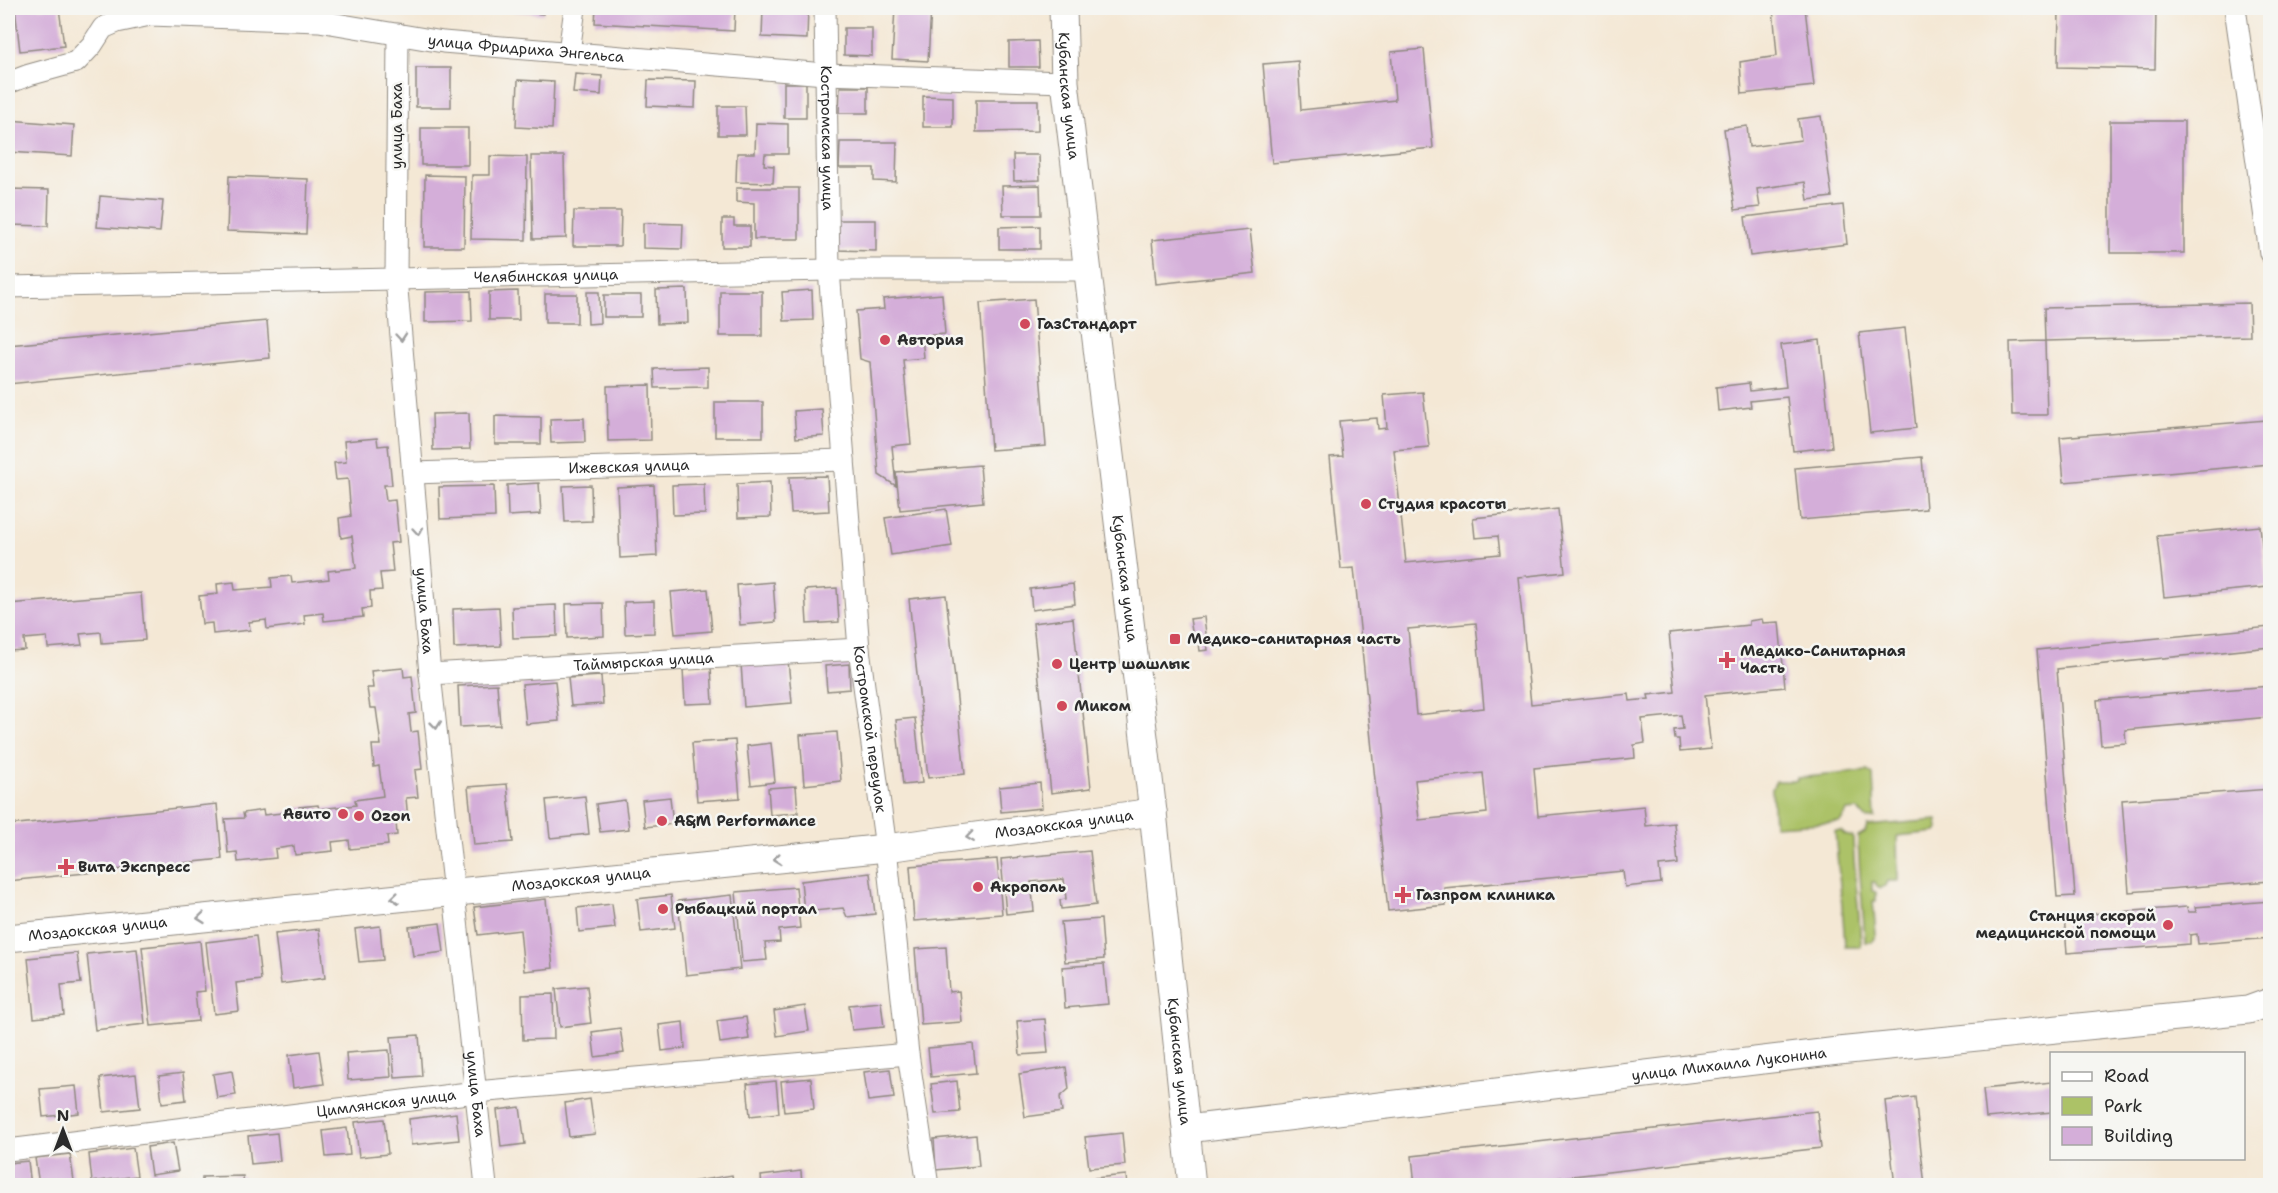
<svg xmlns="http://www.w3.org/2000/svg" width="2278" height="1193" viewBox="0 0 2278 1193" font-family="'Shantell Sans',sans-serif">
<rect width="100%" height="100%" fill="#f6f6f2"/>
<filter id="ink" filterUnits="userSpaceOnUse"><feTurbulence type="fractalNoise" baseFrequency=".0167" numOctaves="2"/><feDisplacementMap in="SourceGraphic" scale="12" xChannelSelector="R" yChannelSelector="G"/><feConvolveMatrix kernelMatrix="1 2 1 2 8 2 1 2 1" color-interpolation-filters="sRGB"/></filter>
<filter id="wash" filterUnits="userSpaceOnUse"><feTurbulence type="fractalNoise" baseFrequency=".008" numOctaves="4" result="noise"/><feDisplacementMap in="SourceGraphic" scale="24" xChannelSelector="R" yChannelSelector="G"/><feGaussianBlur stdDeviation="1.35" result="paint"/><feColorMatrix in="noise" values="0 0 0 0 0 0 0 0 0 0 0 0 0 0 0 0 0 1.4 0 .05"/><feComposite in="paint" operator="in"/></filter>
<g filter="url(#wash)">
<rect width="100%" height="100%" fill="#f4e8d5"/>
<path fill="#acc267" stroke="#6c7649" stroke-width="1.5" d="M 1868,771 L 1873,775 L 1875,818 L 1867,819 L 1858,810 L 1847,811 L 1840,822 L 1774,826 L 1772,789 L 1776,781 L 1797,781 L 1797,778 Z
M 1937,820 L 1938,829 L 1936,832 L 1897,836 L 1898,881 L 1887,881 L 1885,886 L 1881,888 L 1877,886 L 1875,882 L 1872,882 L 1872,891 L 1876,892 L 1876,901 L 1873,901 L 1876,934 L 1872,942 L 1865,942 C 1863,907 1859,873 1858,837 L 1865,833 L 1867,826 Z
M 1835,831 L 1841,831 L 1845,835 L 1853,837 C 1854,873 1859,908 1861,944 L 1859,947 L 1845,947 C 1843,908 1838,870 1835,831 Z"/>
<g id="blocks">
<path fill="#d4aed9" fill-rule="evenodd" d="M 15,8 L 59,8 L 64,46 L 20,51 Z
M 488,8 L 544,8 L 543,14 L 488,9 Z
M 596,8 L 735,8 L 734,31 L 595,23 Z
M 763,8 L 808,8 L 807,39 L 762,37 Z
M 895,8 L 931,8 L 928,61 L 892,59 Z
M 1773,8 L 1805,8 L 1814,86 L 1742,94 L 1740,62 L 1777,56 Z
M 2059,8 L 2156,8 L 2155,69 L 2058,67 Z
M 844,28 L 872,28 L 872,56 L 844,55 Z
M 1038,41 L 1039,67 L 1009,67 L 1009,42 Z
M 1424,49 L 1433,148 L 1272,163 L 1263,64 L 1298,61 L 1301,110 L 1395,100 L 1391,52 Z
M 416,68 L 451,68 L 451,107 L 416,107 Z
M 575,74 L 602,76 L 601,95 L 573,93 Z
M 518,80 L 554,82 L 552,129 L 516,127 Z
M 648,80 L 696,81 L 695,108 L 647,106 Z
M 784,83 L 806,83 L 806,118 L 784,118 Z
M 840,87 L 868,87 L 868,113 L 839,113 Z
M 923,96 L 953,97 L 953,127 L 923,127 Z
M 976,100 L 1038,100 L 1038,131 L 976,132 Z
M 718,106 L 745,106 L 746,135 L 718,135 Z
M 1821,116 L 1832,197 L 1808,200 L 1805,182 L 1757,189 L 1760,207 L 1735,210 L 1724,129 L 1747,126 L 1749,147 L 1801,140 L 1798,119 Z
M 8,120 L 74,125 L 72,156 L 8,152 Z
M 2110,121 L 2184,121 L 2184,253 L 2110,253 Z
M 756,123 L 788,124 L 788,154 L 765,154 L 764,165 L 774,166 L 773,183 L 736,182 L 737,153 L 755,153 Z
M 421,128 L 468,128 L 468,165 L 421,165 Z
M 840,142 L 897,142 L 896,182 L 874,181 L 874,168 L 839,168 Z
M 1013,155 L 1039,155 L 1040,180 L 1014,181 Z
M 490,156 L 527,157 L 526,240 L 471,239 L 472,175 L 490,175 Z
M 531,156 L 564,156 L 566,238 L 533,239 Z
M 425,175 L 465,176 L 464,247 L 424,247 Z
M 229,176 L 308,179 L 306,234 L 227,231 Z
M 1040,185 L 1041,215 L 1003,215 L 1002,186 Z
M 736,188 L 799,188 L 799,239 L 754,239 L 754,203 L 736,202 Z
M 8,189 L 49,190 L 48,226 L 8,225 Z
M 100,196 L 163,201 L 160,232 L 97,227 Z
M 1843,205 L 1847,244 L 1750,256 L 1745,217 Z
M 574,211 L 621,211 L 620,246 L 573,246 Z
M 722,219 L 734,219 L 734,226 L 750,226 L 750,247 L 722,247 Z
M 836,220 L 876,220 L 876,251 L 835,250 Z
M 643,223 L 683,224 L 682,249 L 643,248 Z
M 1040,226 L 1040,249 L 999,249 L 999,227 Z
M 1250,230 L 1255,273 L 1156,284 L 1152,240 Z
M 687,289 L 688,323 L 657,324 L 656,290 Z
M 812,290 L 813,320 L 784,321 L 782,292 Z
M 471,291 L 472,321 L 425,322 L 425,292 Z
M 518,291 L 519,320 L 489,320 L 489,292 Z
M 720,291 L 762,291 L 762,336 L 720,336 Z
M 587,292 L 599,292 L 600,323 L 588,324 Z
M 545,294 L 577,294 L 577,323 L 545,323 Z
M 942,294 L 945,334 L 922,336 L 924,358 L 903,360 L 911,444 L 892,446 L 896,486 L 879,475 L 870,362 L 860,359 L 856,311 L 884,309 L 883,299 Z
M 604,295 L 641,295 L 641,317 L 604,317 Z
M 1034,299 L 1046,446 L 991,450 L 980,303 Z
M 2249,303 L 2250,336 L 2045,341 L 2044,308 Z
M 267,321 L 270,358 L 8,384 L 8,345 Z
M 1905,328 L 1916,428 L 1870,433 L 1859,333 Z
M 1820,340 L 1832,447 L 1793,451 L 1787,397 L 1750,401 L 1751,407 L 1718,411 L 1716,387 L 1749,383 L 1750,391 L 1786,387 L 1781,345 Z
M 2045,341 L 2047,415 L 2012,415 L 2010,342 Z
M 708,367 L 708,387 L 655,388 L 654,369 Z
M 650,385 L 651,440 L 608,441 L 607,386 Z
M 1423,392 L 1429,447 L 1394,450 L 1406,563 L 1500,554 L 1498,536 L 1475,538 L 1473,518 L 1558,509 L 1565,572 L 1518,577 L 1531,704 L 1629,694 L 1630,701 L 1649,699 L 1648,695 L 1675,692 L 1669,633 L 1749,625 L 1749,621 L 1762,619 L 1763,623 L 1779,622 L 1785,687 L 1705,695 L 1711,749 L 1680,752 L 1679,739 L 1675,739 L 1674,730 L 1683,729 L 1681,715 L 1642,719 L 1645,743 L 1634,745 L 1635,758 L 1534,768 L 1538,816 L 1644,806 L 1646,826 L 1674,823 L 1678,864 L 1659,866 L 1661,883 L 1625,887 L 1623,871 L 1444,888 L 1446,905 L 1388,911 L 1354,568 L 1341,569 L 1330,457 L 1343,456 L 1339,421 L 1377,418 L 1378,429 L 1387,428 L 1384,395 ZM 1476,623 L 1484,708 L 1416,715 L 1408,629 ZM 1483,773 L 1487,813 L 1419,820 L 1415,780 Z
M 715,402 L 763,402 L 763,437 L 715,437 Z
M 822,409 L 824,436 L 796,438 L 794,411 Z
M 469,413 L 470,449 L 433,450 L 432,414 Z
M 495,416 L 541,417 L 541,444 L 495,444 Z
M 584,418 L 585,442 L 551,443 L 550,419 Z
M 2266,420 L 2270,464 L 2064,482 L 2060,437 Z
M 377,438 L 378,446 L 388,445 L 392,485 L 384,485 L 386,501 L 395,500 L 399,542 L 390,543 L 393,572 L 380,573 L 382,590 L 370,591 L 371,608 L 362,609 L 363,617 L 324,621 L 323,613 L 304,615 L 305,624 L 267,629 L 266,620 L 249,622 L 250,630 L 213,634 L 212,623 L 202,624 L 199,596 L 218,594 L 217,584 L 234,582 L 235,590 L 272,587 L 271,578 L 291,576 L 292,583 L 329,579 L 328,571 L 356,568 L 352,536 L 341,538 L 339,518 L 351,516 L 348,479 L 336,480 L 334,463 L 346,462 L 344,441 Z
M 1922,457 L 1926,509 L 1800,520 L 1795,468 Z
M 980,465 L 983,502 L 900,510 L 896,472 Z
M 827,476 L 829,511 L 791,513 L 789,477 Z
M 770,482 L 771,517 L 738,518 L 737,484 Z
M 539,483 L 541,514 L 508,516 L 507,485 Z
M 704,484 L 705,514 L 673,515 L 672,485 Z
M 591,485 L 592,521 L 565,522 L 563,486 Z
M 654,485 L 657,556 L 620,558 L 617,487 Z
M 494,486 L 495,517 L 440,519 L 439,487 Z
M 946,509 L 952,546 L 891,555 L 885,518 Z
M 2260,526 L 2267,587 L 2164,597 L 2157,536 Z
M 773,582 L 776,622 L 740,625 L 737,585 Z
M 1073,584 L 1075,604 L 1032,610 L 1030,589 Z
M 837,588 L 839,622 L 807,624 L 805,590 Z
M 708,589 L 712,631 L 675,634 L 671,592 Z
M 141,593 L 145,640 L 102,643 L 101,632 L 80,634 L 82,645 L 48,648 L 47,637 L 24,639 L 25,650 L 8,651 L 8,604 Z
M 946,595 L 965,774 L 928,778 L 909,599 Z
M 654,601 L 654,633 L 625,634 L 624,602 Z
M 603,603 L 604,636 L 567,638 L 566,604 Z
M 556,605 L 557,636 L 513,638 L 512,607 Z
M 499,607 L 501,646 L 454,648 L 453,609 Z
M 1204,617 L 1208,650 L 1200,651 L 1198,636 L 1193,637 L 1190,619 Z
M 1073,618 L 1091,788 L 1051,793 L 1033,623 Z
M 2270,627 L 2270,647 L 2057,669 L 2075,896 L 2057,897 L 2037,650 Z
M 788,660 L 792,703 L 744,707 L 741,664 Z
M 849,664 L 850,689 L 827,691 L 825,666 Z
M 711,667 L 713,703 L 685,704 L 683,669 Z
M 403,668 L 404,677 L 412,676 L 416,713 L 409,714 L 411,732 L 418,731 L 422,769 L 415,770 L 418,797 L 406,798 L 408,820 L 396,821 L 397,835 L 387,836 L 388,845 L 350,849 L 349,840 L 332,842 L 333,851 L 295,855 L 294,846 L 275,849 L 276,858 L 238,862 L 237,852 L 228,853 L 225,819 L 244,818 L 243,813 L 263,810 L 264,815 L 299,811 L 299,807 L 318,805 L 319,809 L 356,805 L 355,800 L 383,796 L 379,766 L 374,767 L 372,745 L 381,745 L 376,708 L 370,708 L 367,688 L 373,688 L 371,671 Z
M 601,676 L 603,704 L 571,706 L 568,678 Z
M 555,681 L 559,721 L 526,724 L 522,684 Z
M 497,684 L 500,725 L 460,727 L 458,686 Z
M 2270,686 L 2270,717 L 2125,730 L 2126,743 L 2101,745 L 2097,700 Z
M 915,718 L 922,783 L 903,785 L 896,720 Z
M 837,732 L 841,781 L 804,785 L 800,735 Z
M 735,740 L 740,798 L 697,801 L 692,743 Z
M 771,743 L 775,782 L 751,785 L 747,746 Z
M 1040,783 L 1042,808 L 1001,812 L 999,787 Z
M 507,784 L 513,842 L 474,845 L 468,787 Z
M 796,786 L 798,813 L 770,815 L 768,788 Z
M 2270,789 L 2270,881 L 2129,892 L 2122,800 Z
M 585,796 L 589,834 L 550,838 L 546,800 Z
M 670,797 L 673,824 L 645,827 L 642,800 Z
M 625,800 L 629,829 L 600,832 L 596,804 Z
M 217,804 L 222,859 L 8,881 L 8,825 Z
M 1090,851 L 1096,905 L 1061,909 L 1060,900 L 1066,899 L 1064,879 L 1031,882 L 1034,911 L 1006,914 L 1001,859 Z
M 997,859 L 1002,914 L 914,921 L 910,866 Z
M 870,873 L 875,914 L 847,917 L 843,908 L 804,912 L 801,881 Z
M 796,887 L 800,928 L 779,930 L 780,942 L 765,943 L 767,960 L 742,962 L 736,892 Z
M 671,895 L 675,928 L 641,932 L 637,899 Z
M 732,895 L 740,969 L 686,975 L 678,901 Z
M 546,899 L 553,968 L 524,971 L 520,930 L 478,935 L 474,907 Z
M 2270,901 L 2270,938 L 2198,944 L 2197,934 L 2190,935 L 2190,944 L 2067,953 L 2064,916 L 2187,907 L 2188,912 L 2196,912 L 2195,907 Z
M 612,904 L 615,928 L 579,932 L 577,908 Z
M 1101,919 L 1104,959 L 1065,962 L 1061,922 Z
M 440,923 L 444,952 L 413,956 L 409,927 Z
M 380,926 L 383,960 L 359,962 L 355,929 Z
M 319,929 L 325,978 L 281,984 L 275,934 Z
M 256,936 L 261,980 L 236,983 L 239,1011 L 214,1014 L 206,942 Z
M 200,941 L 205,991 L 195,992 L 198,1021 L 151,1026 L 142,947 Z
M 946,947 L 949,992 L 959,991 L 962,1022 L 921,1025 L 915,949 Z
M 137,949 L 145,1024 L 95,1030 L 87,954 Z
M 77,953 L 81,983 L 61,985 L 64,1015 L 34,1018 L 28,958 Z
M 8,962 L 13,1000 L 8,1001 Z
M 1104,964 L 1108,1004 L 1065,1008 L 1062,967 Z
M 587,986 L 591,1023 L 560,1027 L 556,989 Z
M 553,994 L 554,1039 L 523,1040 L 522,995 Z
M 881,1002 L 884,1027 L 852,1030 L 849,1005 Z
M 805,1006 L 809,1031 L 777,1036 L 774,1011 Z
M 746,1017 L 749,1039 L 720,1043 L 717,1021 Z
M 1045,1019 L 1048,1053 L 1020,1055 L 1017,1021 Z
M 683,1022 L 685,1048 L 662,1051 L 659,1025 Z
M 620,1028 L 624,1053 L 595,1057 L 592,1032 Z
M 419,1035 L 422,1076 L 395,1078 L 391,1037 Z
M 973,1044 L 976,1073 L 931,1077 L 928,1048 Z
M 389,1050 L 391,1077 L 348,1080 L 346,1053 Z
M 319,1051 L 324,1084 L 293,1088 L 289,1055 Z
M 1066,1067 L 1069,1089 L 1060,1097 L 1062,1112 L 1025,1117 L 1019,1074 Z
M 890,1069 L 894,1098 L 868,1101 L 864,1072 Z
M 232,1071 L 236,1095 L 217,1098 L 213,1074 Z
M 183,1073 L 186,1100 L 162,1103 L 159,1076 Z
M 136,1074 L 140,1108 L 104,1112 L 100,1078 Z
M 811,1078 L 814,1109 L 784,1112 L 781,1081 Z
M 776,1081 L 779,1113 L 750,1116 L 747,1084 Z
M 957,1081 L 960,1112 L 935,1114 L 931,1084 Z
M 2052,1082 L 2052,1112 L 1986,1118 L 1983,1089 Z
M 76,1086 L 79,1113 L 43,1117 L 40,1089 Z
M 1915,1097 L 1925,1186 L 1895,1186 L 1885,1101 Z
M 590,1099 L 595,1134 L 569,1137 L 565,1103 Z
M 520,1107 L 525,1144 L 501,1147 L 497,1110 Z
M 1817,1111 L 1821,1148 L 1484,1186 L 1415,1186 L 1412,1156 Z
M 456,1113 L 459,1140 L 411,1145 L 409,1119 Z
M 384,1119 L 388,1154 L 359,1157 L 355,1122 Z
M 347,1128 L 350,1155 L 326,1157 L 323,1131 Z
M 277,1133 L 280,1161 L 251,1164 L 248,1136 Z
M 1122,1133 L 1125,1165 L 1089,1168 L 1085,1137 Z
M 976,1135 L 979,1166 L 936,1170 L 934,1139 Z
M 173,1143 L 178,1171 L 151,1175 L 147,1147 Z
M 133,1148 L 137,1176 L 92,1182 L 89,1154 Z
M 70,1154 L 74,1181 L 39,1185 L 35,1158 Z
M 28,1161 L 31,1186 L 8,1186 L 8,1163 Z
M 801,1171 L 802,1186 L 762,1186 L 761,1176 Z
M 732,1175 L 734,1186 L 691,1186 L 690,1182 Z
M 1126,1175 L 1127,1186 L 1096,1186 L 1095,1178 Z
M 243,1176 L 244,1186 L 202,1186 L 202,1177 Z"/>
</g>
</g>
<g filter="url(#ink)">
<use href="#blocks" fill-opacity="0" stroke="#908a80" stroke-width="1.5"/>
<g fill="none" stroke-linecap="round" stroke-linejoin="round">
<defs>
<g id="minor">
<path id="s1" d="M 825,8 L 829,270 L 859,649 L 886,848 L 908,1054 L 928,1186"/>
<path d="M 2235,8 L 2270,253"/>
<path id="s2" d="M 398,34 L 396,278 L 430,674 L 486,1186"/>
<path d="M 569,52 L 575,8"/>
<path id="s3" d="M 8,83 L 29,75 L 76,62 L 92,45 L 103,28 L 117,22 L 150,15 L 319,21 L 443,42 L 825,74 L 1065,82"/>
<path id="s4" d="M 8,287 L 829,270 L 1086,270"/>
<path id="s5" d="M 413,473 L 844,460"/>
<path id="s6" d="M 430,674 L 859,649"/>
<path id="s7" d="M 8,1150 L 476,1092 L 908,1054"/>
</g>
<g id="major">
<path id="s8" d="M 1063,8 L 1065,82 L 1153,812 L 1192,1186"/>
<path id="s9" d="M 8,938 L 886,848 L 1153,812"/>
<path id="s10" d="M 1187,1129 L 1838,1051 L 2248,1010 L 2270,1002"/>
</g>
</defs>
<use href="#minor" stroke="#908a80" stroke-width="23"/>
<use href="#major" stroke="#908a80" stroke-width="29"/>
<use href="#minor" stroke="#fff" stroke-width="21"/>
<use href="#major" stroke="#fff" stroke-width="27"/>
</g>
<defs><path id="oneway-chevron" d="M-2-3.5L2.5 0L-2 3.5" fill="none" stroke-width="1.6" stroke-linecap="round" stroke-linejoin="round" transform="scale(1.5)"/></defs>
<g stroke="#a0a0a0">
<use href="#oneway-chevron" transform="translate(401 337) rotate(85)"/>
<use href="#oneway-chevron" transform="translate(418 531) rotate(85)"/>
<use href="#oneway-chevron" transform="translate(436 725) rotate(84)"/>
<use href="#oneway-chevron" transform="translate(970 837) rotate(172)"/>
<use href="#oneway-chevron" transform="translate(777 859) rotate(174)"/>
<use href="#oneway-chevron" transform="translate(395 898) rotate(174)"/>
<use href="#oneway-chevron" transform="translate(201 918) rotate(174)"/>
</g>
</g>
<g fill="#d1495b" stroke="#f6f6f2" stroke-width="2">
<circle cx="1025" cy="324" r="6"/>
<circle cx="885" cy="340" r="6"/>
<circle cx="1366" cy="504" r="6"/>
<rect x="1169" y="633" width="12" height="12" rx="3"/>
<path d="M1724 651h6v6h6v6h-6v6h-6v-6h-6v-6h6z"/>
<circle cx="1057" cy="664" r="6"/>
<circle cx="1062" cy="706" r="6"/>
<circle cx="343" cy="814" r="6"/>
<circle cx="359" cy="816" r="6"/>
<circle cx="662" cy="821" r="6"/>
<path d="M63 858h6v6h6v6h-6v6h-6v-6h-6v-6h6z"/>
<circle cx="978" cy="887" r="6"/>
<path d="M1400 886h6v6h6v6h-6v6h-6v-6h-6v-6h6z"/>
<circle cx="663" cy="909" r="6"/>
<circle cx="2168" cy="925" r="6"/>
</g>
<g text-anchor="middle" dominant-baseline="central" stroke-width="5" stroke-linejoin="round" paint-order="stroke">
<g font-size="15" fill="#2b2b2b" stroke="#f6f6f2">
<text stroke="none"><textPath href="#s3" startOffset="542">улица Фридриха Энгельса</textPath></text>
<text stroke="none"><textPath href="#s8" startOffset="88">Кубанская улица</textPath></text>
<text transform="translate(397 126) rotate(-90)">улица Баха</text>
<text stroke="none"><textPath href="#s1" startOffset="130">Костромская улица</textPath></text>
<text stroke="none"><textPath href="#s4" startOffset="538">Челябинская улица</textPath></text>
<text stroke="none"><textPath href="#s5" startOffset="216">Ижевская улица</textPath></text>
<text stroke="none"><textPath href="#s8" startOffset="574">Кубанская улица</textPath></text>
<text stroke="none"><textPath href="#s2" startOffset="578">улица Баха</textPath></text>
<text stroke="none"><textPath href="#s6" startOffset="214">Таймырская улица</textPath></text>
<text stroke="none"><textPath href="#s1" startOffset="723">Костромской переулок</textPath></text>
<text stroke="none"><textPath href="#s9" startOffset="1062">Моздокская улица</textPath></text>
<text stroke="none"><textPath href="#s9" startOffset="576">Моздокская улица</textPath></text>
<text stroke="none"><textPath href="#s9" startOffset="90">Моздокская улица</textPath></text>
<text stroke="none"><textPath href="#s8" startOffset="1060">Кубанская улица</textPath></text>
<text stroke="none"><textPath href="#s10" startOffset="546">улица Михаила Луконина</textPath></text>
<text stroke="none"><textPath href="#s2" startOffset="1064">улица Баха</textPath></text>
<text stroke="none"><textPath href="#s7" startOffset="381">Цимлянская улица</textPath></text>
</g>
<g font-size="15" font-weight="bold" fill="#2b2b2b" stroke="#f6f6f2" text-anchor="start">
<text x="1037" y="324">ГазСтандарт</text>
<text x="897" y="340">Автория</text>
<text x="1378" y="504">Студия красоты</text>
<text x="1187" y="639">Медико-санитарная часть</text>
<text x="1740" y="651">Медико-Санитарная<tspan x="1740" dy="17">Часть</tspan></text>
<text x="1069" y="664">Центр шашлык</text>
<text x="1074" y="706">Миком</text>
<text x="331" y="814" text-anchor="end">Авито</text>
<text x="371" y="816">Ozon</text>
<text x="674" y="821">A&amp;M Performance</text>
<text x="78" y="867">Вита Экспресс</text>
<text x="990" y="887">Акрополь</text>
<text x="1416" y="895">Газпром клиника</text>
<text x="675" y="909">Рыбацкий портал</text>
<text x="2156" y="916" text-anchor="end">Станция скорой<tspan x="2156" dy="17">медицинской помощи</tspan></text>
</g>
</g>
<rect width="2278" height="1193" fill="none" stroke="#f6f6f2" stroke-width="30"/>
<rect x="2050" y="1052" width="195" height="108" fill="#f6f6f2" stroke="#a5a5a2" stroke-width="1.5"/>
<rect x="2062" y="1072" width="30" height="9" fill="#ffffff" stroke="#a5a5a2" stroke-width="1.5"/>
<text x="2104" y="1082" font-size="18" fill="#2b2b2b">Road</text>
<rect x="2062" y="1097" width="30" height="18" fill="#acc267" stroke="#a5a5a2" stroke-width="1.5"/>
<text x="2104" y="1112" font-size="18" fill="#2b2b2b">Park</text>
<rect x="2062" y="1127" width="30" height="18" fill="#d4aed9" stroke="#a5a5a2" stroke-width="1.5"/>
<text x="2104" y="1142" font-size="18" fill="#2b2b2b">Building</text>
<g transform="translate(63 1130)" stroke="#f6f6f2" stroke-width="4.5" paint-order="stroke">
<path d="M0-4.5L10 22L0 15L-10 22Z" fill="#2b2b2b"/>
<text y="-9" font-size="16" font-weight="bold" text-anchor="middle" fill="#2b2b2b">N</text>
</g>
</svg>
